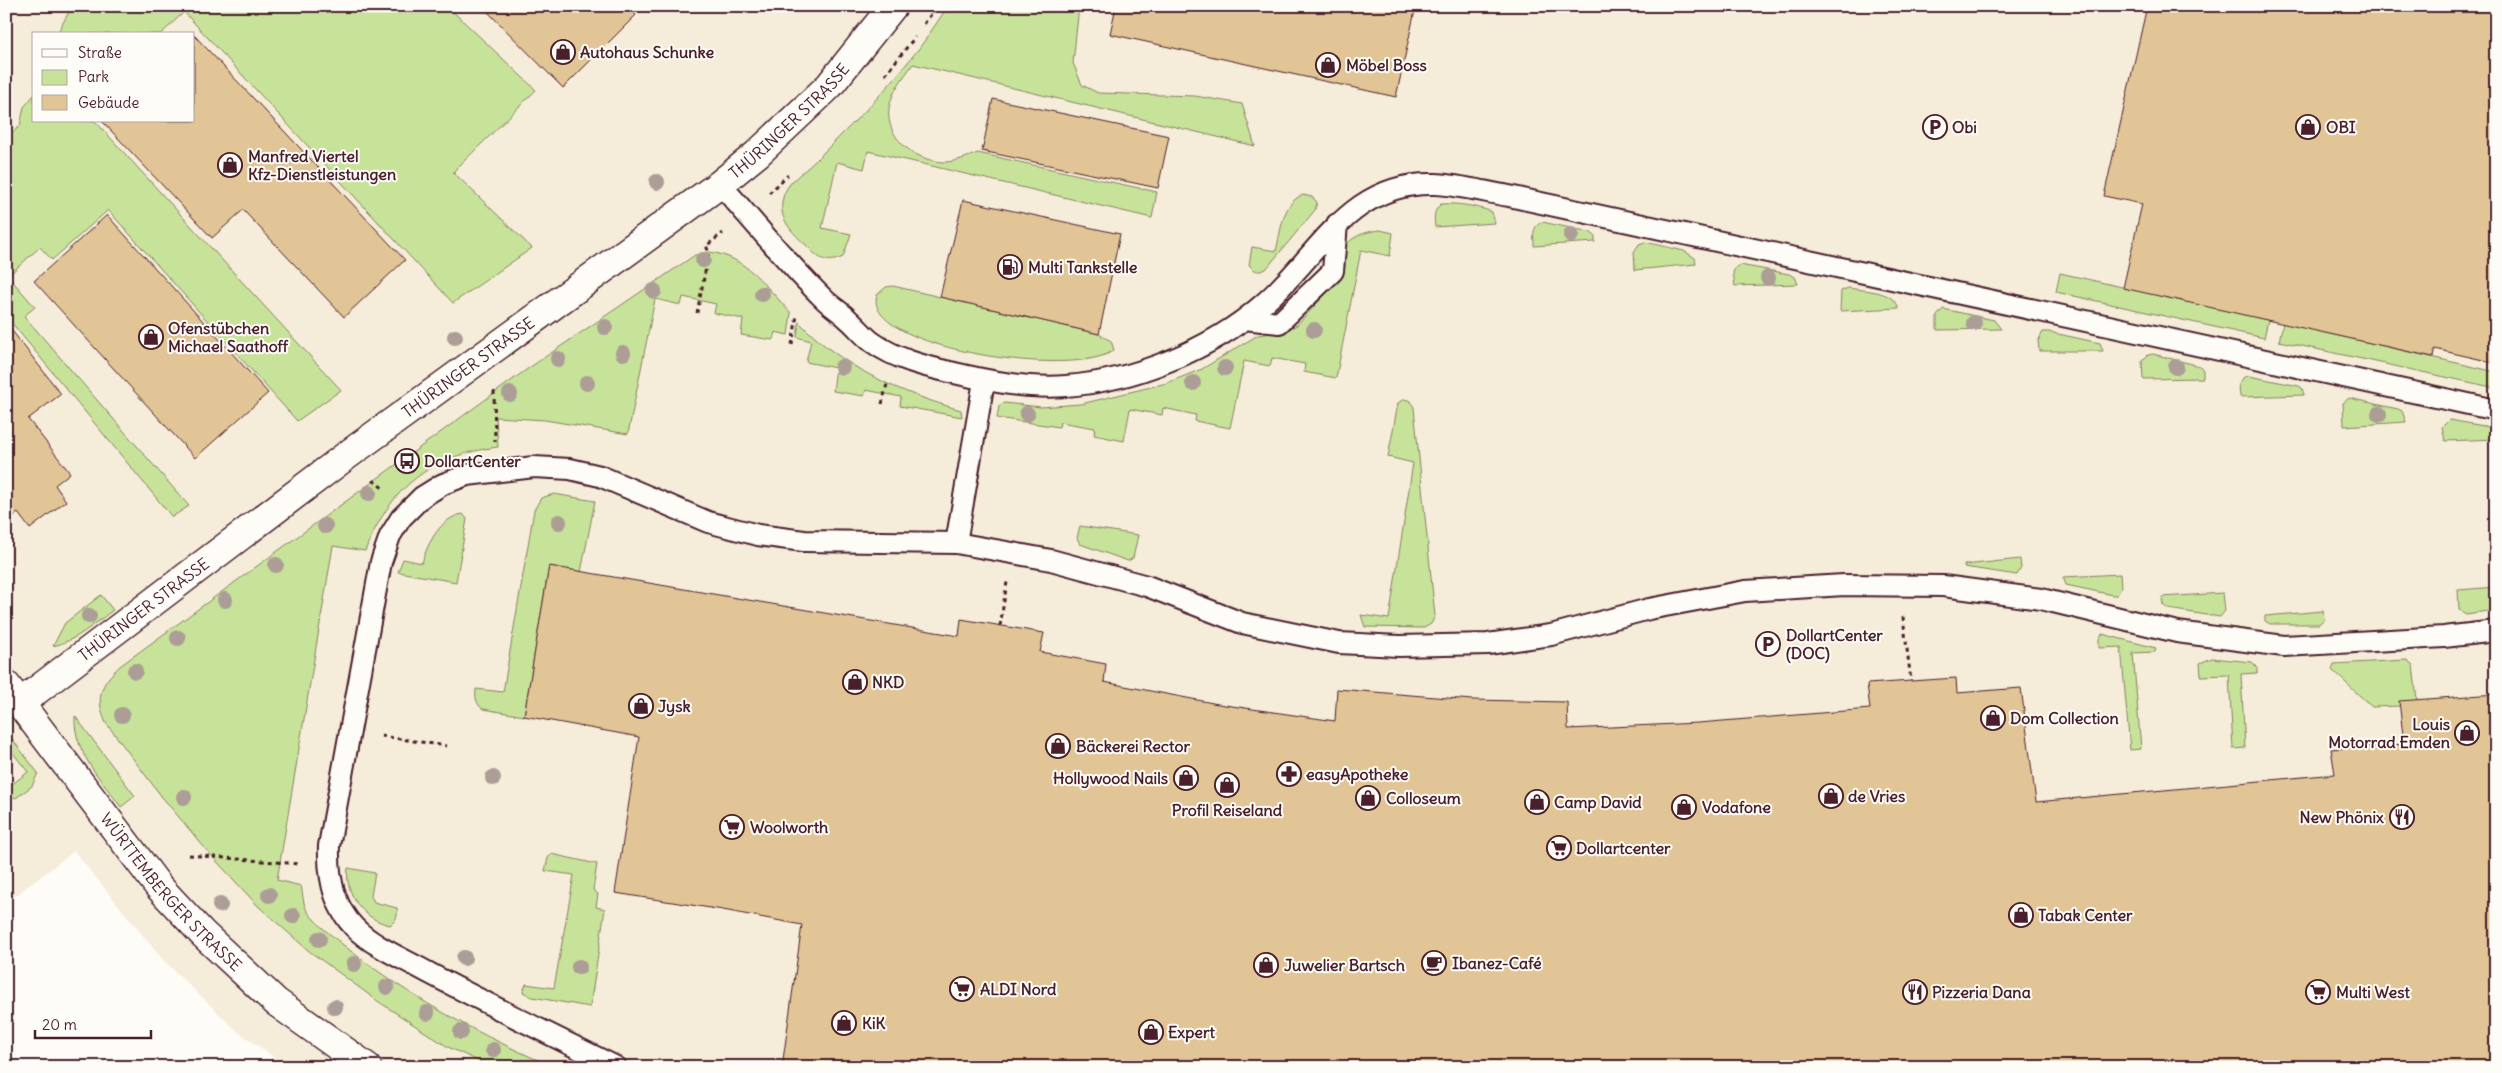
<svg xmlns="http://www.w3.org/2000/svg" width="2502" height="1073" viewBox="0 0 2502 1073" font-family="Delius,sans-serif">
<rect width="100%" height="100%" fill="#fdfcf7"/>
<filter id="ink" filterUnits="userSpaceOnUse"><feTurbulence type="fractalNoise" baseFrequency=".02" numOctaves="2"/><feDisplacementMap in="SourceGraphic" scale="10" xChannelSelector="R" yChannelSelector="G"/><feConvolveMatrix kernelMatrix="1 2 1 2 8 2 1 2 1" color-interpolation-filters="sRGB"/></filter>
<g filter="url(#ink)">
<path fill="#f5ecda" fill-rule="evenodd" d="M 6,6 L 2496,6 L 2496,1067 L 288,1067 L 236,1030 L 163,960 L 74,851 L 6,903 ZM 34,34 L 194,34 L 194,121 L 34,121 Z"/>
<path fill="#c7e39a" stroke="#888162" d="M 69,6 L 447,6 L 536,90 L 453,172 L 532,248 L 453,303 L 184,12 L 161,34 L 57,34 L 71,8 Z
M 948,6 L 1079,6 L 1073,63 L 1082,85 L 1098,93 L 1195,96 L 1242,104 L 1255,146 L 913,64 C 903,78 892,91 889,108 C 885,139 916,161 944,162 C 956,162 967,157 978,153 L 1157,192 L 1152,218 L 868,151 L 864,169 L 837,162 L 822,228 L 851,234 L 843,257 C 828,264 820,260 810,249 C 797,236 779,223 782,202 C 785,182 801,175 814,162 C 846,130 880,98 908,62 C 923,45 935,25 948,6 Z
M 34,95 L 34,121 L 95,121 L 341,390 L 297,421 L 108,210 L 52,260 L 40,247 L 8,276 L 35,307 L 24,316 L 189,506 L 172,517 L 6,316 L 6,138 L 20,126 L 24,107 Z
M 1303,195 L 1312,197 L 1317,202 L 1315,210 L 1266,269 C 1258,273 1255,271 1249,265 L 1252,247 L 1276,251 C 1281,232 1282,202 1303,195 Z
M 1441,204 C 1458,203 1477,206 1492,212 L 1495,223 L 1435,227 C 1434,217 1433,211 1441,204 Z
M 1542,222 L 1590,232 L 1595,236 L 1595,242 L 1534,246 C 1534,235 1531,228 1542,222 Z
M 1380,230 L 1393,233 L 1390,256 L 1361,250 L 1336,378 L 1304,372 L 1305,364 L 1272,358 L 1270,366 L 1244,361 L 1230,428 L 1195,421 L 1196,415 L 1163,408 L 1162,415 L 1130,409 L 1124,441 L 1094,435 L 1095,428 L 1060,422 L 1059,427 L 997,418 L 999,406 L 1004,403 L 1041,407 L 1081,404 L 1167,383 L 1202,369 L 1258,335 L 1285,331 L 1297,325 L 1342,276 L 1345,266 L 1342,248 C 1354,236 1363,232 1380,230 Z
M 1645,242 L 1684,251 L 1695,258 L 1696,264 L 1635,270 L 1634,252 L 1639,244 Z
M 709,252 C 746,256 766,287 791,313 L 788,335 L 775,332 L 773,340 L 741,335 L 743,319 L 714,313 L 716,304 L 683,297 L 681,305 L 655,299 L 628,434 L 545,420 L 496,417 L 498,447 C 430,455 390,488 365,551 L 333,546 L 277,880 L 301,886 C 303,894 303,906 308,912 C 318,926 334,937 347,948 C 410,998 481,1036 554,1067 L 491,1067 L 448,1047 L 379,1002 L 309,951 L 258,906 L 209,853 L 162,797 L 106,723 C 95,698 100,684 120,666 L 526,370 L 695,255 Z
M 1740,265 L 1789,274 L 1795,277 L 1798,284 L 1735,286 L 1733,272 L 1736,267 Z
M 2060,273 L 2268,320 L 2264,338 L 2056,292 Z
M 893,286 L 1099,334 L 1111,341 L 1114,350 C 1077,380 861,348 877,295 L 886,287 Z
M 1848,288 C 1866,291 1892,290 1899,308 L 1840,311 L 1841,291 Z
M 1943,309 L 1994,320 L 2001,329 L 1937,330 L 1937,316 Z
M 799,322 C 843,368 900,393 961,410 L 962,417 L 900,406 L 901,397 L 866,390 L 864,396 L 833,391 L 836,368 L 806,362 L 811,341 L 797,337 Z
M 2283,323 L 2496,372 L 2496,388 L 2279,341 Z
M 2043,332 L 2049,332 L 2095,342 L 2100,343 L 2103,351 L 2039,351 L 2038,341 Z
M 2153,354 L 2200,366 L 2203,370 L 2203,378 L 2143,379 L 2142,361 L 2148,355 Z
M 2249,376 L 2299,386 L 2302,388 L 2304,395 L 2240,397 L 2239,384 L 2244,377 Z
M 2349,398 L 2398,409 L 2402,411 L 2406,422 L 2344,426 L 2343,403 Z
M 1404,399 L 1411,401 L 1414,408 L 1435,616 L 1431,624 L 1424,628 L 1365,627 L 1361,615 L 1389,619 L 1413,463 L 1388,457 L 1398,403 Z
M 2449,420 L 2496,428 L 2496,439 L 2445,441 L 2442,427 Z
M 554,494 L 595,501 L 581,572 L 549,566 L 524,716 L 483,709 C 476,704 475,697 476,689 L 503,692 L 534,510 L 541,498 Z
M 463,514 L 467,519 L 456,582 L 398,572 L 403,559 L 422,563 C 427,544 441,517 463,514 Z
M 1080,526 L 1138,535 L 1133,558 L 1128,561 L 1080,544 L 1077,538 Z
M 2020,559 L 2021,568 L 2017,575 L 1964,567 L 1964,565 Z
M 2120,574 L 2121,588 L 2117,595 L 2113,595 L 2066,585 L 2063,577 Z
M 2496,587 L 2496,610 L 2466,614 L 2459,610 L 2458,590 Z
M 2223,593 L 2225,611 L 2220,617 L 2168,609 L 2163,605 L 2162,597 Z
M 101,595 L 113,610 C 94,624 76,641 53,646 L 65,623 Z
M 2323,611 L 2324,619 L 2319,624 L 2270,624 L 2265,621 L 2265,616 Z
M 2102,634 L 2156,648 L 2155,652 L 2133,653 L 2141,749 L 2130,750 L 2121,647 L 2099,648 L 2099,639 Z
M 2212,658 L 2252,662 L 2257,667 L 2257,673 L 2241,674 L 2245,748 L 2233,749 L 2229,675 L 2201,676 L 2200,663 Z
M 2407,660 L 2413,665 L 2417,700 L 2400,706 L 2372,707 L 2332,670 L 2334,664 Z
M 75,716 L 135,796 L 121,807 C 101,779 73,752 75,716 Z
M 6,731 L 38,773 L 32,786 L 16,798 L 9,796 L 6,789 L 28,772 L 6,744 Z
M 551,854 L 597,864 L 593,890 L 598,894 L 596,907 L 605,909 L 590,1007 L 532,997 L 523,992 L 526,984 L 554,988 L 574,875 L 545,871 L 548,858 Z
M 348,868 L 375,873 L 371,896 L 374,902 L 397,908 C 398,915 397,920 390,925 C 364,920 344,894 348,868 Z"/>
<path fill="#e2c596" stroke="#4a1f2b" d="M 482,6 L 627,6 L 636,15 L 563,88 Z
M 1116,6 L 1416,6 L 1396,97 L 1110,34 Z
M 2147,6 L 2496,6 L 2496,363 L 2435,349 L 2433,357 L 2123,288 L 2142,204 L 2104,196 Z
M 194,35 L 405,260 L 344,317 L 243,210 L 212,238 L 102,121 L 194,121 Z
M 993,99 L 1169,136 L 1158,188 L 982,151 Z
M 963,200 L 1120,234 L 1099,334 L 940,297 Z
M 107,215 L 268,393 L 195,458 L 34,281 Z
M 6,323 L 61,394 L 28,419 L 70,473 L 55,485 L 66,501 L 30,529 L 18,513 L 6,522 Z
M 549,566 L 959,636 L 961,619 L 1044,633 L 1040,652 L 1106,664 L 1104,682 L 1218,704 L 1335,721 L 1337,689 L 1472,700 L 1567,702 L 1568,729 L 1698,723 L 1870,709 L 1867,684 L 1956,678 L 1957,693 L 2021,688 L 2036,802 L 2335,774 L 2331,749 L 2404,744 L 2399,701 L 2496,694 L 2496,1067 L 782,1067 L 802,925 L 723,910 L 615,893 L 639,737 L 524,716 Z"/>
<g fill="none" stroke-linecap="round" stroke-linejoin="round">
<defs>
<path id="lane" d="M 720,184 C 754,222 787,263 824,299 C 831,306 841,312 849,320 C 857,327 864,336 872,342 C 896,359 923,366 950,372 C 988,381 1027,389 1066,386 C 1133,381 1211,350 1262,305 C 1319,257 1348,181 1435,184 C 1459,185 1485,192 1509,196 L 2496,410
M 1245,319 L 1279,323 L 1333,271 L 1337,224
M 956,543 L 984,381
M 616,1067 C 553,1036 491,1006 429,973 C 406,960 372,946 354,927 C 333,905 328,875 329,846 L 381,562 L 390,536 L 401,518 L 422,497 L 443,484 L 467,475 L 534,467 L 570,469 L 600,476 L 708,522 L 758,535 L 804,541 L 956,543 L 1051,560 L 1147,586 L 1242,623 L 1339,643 L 1399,646 L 1488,644 L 1551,635 L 1649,609 L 1745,591 L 1844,585 L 1943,586 L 2041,599 L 2177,632 L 2284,646 L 2444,637 L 2496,631"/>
<g id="street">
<path id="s1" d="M 6,685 L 159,887 L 203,934 L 276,1002 L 367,1067"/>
</g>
<g id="secondary">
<path id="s2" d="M 20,703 L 346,456 L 720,184 L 757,154 L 829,86 L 893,6"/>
</g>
</defs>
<use href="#lane" stroke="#4a1f2b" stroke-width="24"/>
<use href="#street" stroke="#4a1f2b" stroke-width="31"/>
<use href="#secondary" stroke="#4a1f2b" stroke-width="31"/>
<path stroke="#4a1f2b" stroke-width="3" stroke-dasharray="4 4" stroke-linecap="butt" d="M 924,24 L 937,6
M 885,75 L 915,37
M 769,193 L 788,175
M 697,313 L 709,252 L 706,246 L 723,233
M 792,345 L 797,315
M 494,391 L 495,442
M 882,404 L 887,384
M 373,480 L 385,490
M 1903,617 L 1911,681
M 1000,626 L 1007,582
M 381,736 L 447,746
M 189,855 L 300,864"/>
<use href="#lane" stroke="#fdfcf7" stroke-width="20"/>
<use href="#street" stroke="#fdfcf7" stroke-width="28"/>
<use href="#secondary" stroke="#fdfcf7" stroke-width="28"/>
</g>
<g fill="#ac9d96">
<circle cx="657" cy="182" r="8"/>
<circle cx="1571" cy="235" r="8"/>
<circle cx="703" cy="260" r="8"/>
<circle cx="1768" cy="278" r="8"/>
<circle cx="654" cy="291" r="8"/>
<circle cx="762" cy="294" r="8"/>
<circle cx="1974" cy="323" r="8"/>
<circle cx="605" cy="327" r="8"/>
<circle cx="1314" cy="330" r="8"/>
<circle cx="455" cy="337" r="8"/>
<circle cx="623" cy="353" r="8"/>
<circle cx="558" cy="359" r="8"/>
<circle cx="842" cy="367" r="8"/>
<circle cx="2176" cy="367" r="8"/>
<circle cx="1225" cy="368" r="8"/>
<circle cx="587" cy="383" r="8"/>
<circle cx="1193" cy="383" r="8"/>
<circle cx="510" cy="394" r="8"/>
<circle cx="1027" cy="414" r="8"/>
<circle cx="2379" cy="414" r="8"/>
<circle cx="407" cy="466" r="8"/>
<circle cx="369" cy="493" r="8"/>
<circle cx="559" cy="522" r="8"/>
<circle cx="325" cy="526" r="8"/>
<circle cx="276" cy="565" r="8"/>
<circle cx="225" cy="600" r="8"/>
<circle cx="89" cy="616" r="8"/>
<circle cx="178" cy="638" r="8"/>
<circle cx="135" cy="671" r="8"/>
<circle cx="122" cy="715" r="8"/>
<circle cx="493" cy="778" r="8"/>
<circle cx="184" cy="797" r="8"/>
<circle cx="269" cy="895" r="8"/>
<circle cx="220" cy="905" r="8"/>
<circle cx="293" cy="916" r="8"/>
<circle cx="319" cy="939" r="8"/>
<circle cx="464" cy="958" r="8"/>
<circle cx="354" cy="964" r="8"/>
<circle cx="579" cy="967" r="8"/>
<circle cx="387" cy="987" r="8"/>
<circle cx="335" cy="1007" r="8"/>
<circle cx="427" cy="1013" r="8"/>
<circle cx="461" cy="1032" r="8"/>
<circle cx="493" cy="1050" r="8"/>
</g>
</g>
<defs>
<symbol id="shop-ring" viewBox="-11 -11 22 22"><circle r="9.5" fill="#fdfcf7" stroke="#4a1f2b" stroke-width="1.5"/><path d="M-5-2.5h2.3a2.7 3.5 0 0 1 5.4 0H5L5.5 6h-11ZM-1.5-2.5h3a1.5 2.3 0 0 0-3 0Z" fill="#4a1f2b"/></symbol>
<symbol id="parking-ring" viewBox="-11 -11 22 22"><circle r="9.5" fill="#fdfcf7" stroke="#4a1f2b" stroke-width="1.5"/><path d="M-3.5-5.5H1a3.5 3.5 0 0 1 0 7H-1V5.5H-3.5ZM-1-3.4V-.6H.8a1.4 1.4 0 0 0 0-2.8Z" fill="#4a1f2b"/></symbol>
<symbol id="fuel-ring" viewBox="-11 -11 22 22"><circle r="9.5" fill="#fdfcf7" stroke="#4a1f2b" stroke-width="1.5"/><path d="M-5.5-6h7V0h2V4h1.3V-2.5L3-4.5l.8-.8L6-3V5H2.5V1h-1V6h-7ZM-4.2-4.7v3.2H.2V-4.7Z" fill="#4a1f2b"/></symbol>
<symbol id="bus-ring" viewBox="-11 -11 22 22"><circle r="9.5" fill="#fdfcf7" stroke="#4a1f2b" stroke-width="1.5"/><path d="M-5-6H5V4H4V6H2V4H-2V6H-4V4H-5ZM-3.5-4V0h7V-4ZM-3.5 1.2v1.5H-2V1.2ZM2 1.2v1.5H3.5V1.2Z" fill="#4a1f2b"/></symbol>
<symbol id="pharmacy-ring" viewBox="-11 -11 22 22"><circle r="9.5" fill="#fdfcf7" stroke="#4a1f2b" stroke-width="1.5"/><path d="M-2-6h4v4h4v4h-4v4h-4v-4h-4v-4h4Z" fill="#4a1f2b"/></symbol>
<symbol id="restaurant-ring" viewBox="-11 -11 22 22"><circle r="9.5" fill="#fdfcf7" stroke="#4a1f2b" stroke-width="1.5"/><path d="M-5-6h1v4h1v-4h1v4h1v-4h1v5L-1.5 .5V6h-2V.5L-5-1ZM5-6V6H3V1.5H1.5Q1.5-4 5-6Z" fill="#4a1f2b"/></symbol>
<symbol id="supermarket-ring" viewBox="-11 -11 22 22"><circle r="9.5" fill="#fdfcf7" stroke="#4a1f2b" stroke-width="1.5"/><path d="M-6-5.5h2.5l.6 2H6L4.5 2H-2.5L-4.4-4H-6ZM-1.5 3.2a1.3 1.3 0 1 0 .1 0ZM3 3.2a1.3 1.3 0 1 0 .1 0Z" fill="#4a1f2b"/></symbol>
<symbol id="cafe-ring" viewBox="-11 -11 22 22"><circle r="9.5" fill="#fdfcf7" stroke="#4a1f2b" stroke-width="1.5"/><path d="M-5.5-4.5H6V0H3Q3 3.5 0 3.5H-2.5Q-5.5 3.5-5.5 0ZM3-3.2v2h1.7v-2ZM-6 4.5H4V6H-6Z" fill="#4a1f2b"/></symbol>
</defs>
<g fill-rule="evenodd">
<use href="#shop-ring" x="549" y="38" width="28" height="28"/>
<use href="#shop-ring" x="1314" y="51" width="28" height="28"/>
<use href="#parking-ring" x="1921" y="113" width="28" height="28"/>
<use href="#shop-ring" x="2294" y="113" width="28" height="28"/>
<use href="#shop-ring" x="216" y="151" width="28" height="28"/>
<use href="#fuel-ring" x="996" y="253" width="28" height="28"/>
<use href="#shop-ring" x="137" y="323" width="28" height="28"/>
<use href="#bus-ring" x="393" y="447" width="28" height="28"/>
<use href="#parking-ring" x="1754" y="630" width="28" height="28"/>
<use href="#shop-ring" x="841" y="668" width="28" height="28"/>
<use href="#shop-ring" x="627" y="692" width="28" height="28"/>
<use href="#shop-ring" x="1979" y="704" width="28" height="28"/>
<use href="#shop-ring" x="2453" y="719" width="28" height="28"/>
<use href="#shop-ring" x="1044" y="732" width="28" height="28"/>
<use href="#pharmacy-ring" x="1275" y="760" width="28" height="28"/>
<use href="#shop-ring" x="1172" y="764" width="28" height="28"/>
<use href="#shop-ring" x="1213" y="771" width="28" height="28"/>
<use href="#shop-ring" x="1817" y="782" width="28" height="28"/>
<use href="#shop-ring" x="1354" y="784" width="28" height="28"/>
<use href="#shop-ring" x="1523" y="788" width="28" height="28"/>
<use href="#shop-ring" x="1670" y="793" width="28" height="28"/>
<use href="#restaurant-ring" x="2388" y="803" width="28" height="28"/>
<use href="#supermarket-ring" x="718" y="813" width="28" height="28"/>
<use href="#supermarket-ring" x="1545" y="834" width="28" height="28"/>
<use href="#shop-ring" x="2007" y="901" width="28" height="28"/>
<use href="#cafe-ring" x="1420" y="949" width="28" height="28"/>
<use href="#shop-ring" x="1252" y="951" width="28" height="28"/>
<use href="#supermarket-ring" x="948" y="975" width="28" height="28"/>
<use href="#restaurant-ring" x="1901" y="978" width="28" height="28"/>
<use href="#supermarket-ring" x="2304" y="978" width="28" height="28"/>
<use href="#shop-ring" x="830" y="1009" width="28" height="28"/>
<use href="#shop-ring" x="1137" y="1018" width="28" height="28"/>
</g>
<g text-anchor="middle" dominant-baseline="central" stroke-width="4" stroke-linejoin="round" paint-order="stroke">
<g font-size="16" font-weight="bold" fill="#4a1f2b" stroke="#fdfcf7" text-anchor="start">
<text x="580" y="52">Autohaus Schunke</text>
<text x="1346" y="65">Möbel Boss</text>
<text x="1952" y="127">Obi</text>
<text x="2326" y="127">OBI</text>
<text x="248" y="156">Manfred Viertel<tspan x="248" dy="18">Kfz-Dienstleistungen</tspan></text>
<text x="1028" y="267">Multi Tankstelle</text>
<text x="168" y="328">Ofenstübchen<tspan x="168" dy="18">Michael Saathoff</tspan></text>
<text x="424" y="461">DollartCenter</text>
<text x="1786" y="635">DollartCenter<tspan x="1786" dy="18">(DOC)</tspan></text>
<text x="872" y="682">NKD</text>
<text x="658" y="706">Jysk</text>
<text x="2010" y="718">Dom Collection</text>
<text x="2450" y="724" text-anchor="end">Louis<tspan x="2450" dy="18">Motorrad Emden</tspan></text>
<text x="1076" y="746">Bäckerei Rector</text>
<text x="1306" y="774">easyApotheke</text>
<text x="1168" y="778" text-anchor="end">Hollywood Nails</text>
<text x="1848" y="796">de Vries</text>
<text x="1386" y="798">Colloseum</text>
<text x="1554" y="802">Camp David</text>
<text x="1702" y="807">Vodafone</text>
<text x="1227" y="810" text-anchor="middle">Profil Reiseland</text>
<text x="2384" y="817" text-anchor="end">New Phönix</text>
<text x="750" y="827">Woolworth</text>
<text x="1576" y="848">Dollartcenter</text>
<text x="2038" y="915">Tabak Center</text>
<text x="1452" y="963">Ibanez-Café</text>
<text x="1284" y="965">Juwelier Bartsch</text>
<text x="980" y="989">ALDI Nord</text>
<text x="1932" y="992">Pizzeria Dana</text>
<text x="2336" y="992">Multi West</text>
<text x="862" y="1023">KiK</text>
<text x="1168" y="1032">Expert</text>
</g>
<g font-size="16" fill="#4a1f2b" stroke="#fdfcf7">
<text stroke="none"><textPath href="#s2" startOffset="965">THÜRINGER STRASSE</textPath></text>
<text stroke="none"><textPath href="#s2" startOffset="560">THÜRINGER STRASSE</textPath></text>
<text stroke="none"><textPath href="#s2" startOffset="155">THÜRINGER STRASSE</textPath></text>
<text stroke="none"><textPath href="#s1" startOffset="265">WÜRTTEMBERGER STRASSE</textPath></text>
</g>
</g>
<rect width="2502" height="1073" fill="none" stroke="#fdfcf7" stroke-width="25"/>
<rect x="12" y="12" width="2477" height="1048" fill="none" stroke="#4a1f2b" stroke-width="2" filter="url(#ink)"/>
<rect x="32" y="32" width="162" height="90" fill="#fdfcf7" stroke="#b5a4a5"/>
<rect x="42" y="49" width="25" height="8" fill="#fdfcf7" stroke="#b5a4a5"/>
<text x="78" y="58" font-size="15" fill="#4a1f2b">Straße</text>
<rect x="42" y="70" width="25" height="15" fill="#c7e39a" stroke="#b5a4a5"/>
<text x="78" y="82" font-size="15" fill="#4a1f2b">Park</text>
<rect x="42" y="95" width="25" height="15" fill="#e2c596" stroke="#b5a4a5"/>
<text x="78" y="108" font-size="15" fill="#4a1f2b">Gebäude</text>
<path d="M35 1030v8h116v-8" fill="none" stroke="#4a1f2b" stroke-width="2.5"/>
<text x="42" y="1030" font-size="15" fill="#4a1f2b" stroke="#fdfcf7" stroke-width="4" paint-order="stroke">20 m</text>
</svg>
